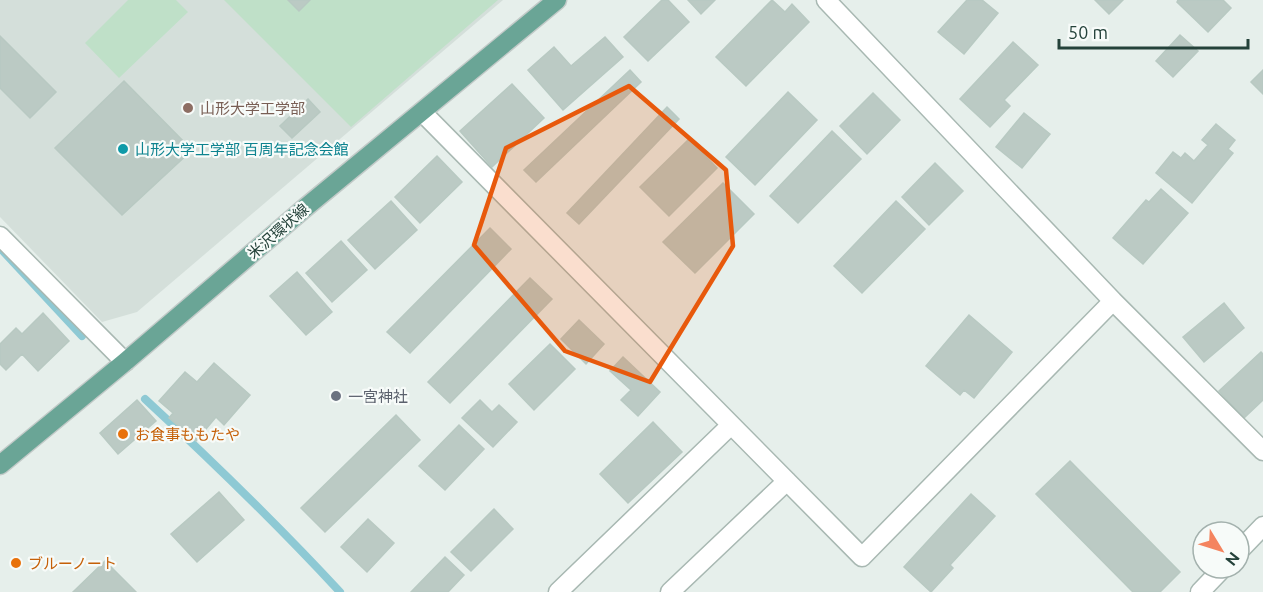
<svg xmlns="http://www.w3.org/2000/svg" width="1263" height="592" viewBox="0 0 1263 592" font-family="Ubuntu,'Noto Sans JP',sans-serif">
<rect width="100%" height="100%" fill="#e6efeb"/>
<path fill="#d4dfda" d="M 0,0 L 503,0 L 137,312 L 102,322 L 0,217 Z"/>
<path fill="#bfe0c8" d="M 128,0 L 176,0 L 188,12 L 119,78 L 85,43 Z
M 224,0 L 498,0 L 351,127 Z"/>
<g fill="none" stroke-linecap="round" stroke-linejoin="round">
<path stroke="#8ec9d4" stroke-width="8" d="M 1,249 L 82,336
M 145,399 C 212,461 278,525 340,592"/>
</g>
<path fill="#bbcac4" stroke="#b8c9c2" stroke-width="1.5" d="M 288,0 L 310,0 L 299,11 Z
M 662,0 L 668,0 L 689,22 L 648,61 L 624,37 Z
M 688,0 L 715,0 L 701,14 Z
M 772,0 L 785,12 L 792,4 L 809,22 L 746,86 L 716,57 Z
M 967,0 L 982,0 L 998,13 L 964,54 L 938,32 Z
M 1095,0 L 1123,0 L 1109,14 Z
M 1178,0 L 1223,0 L 1231,8 L 1208,32 L 1177,2 Z
M 1180,35 L 1198,51 L 1173,77 L 1156,61 Z
M 0,36 L 56,92 L 30,118 L 0,88 Z
M 605,37 L 623,57 L 563,110 L 528,70 L 554,47 L 571,66 Z
M 1013,42 L 1038,65 L 1004,100 L 1010,106 L 990,127 L 960,99 Z
M 630,70 L 641,82 L 536,182 L 524,170 Z
M 1263,70 L 1263,94 L 1251,82 Z
M 124,81 L 192,150 L 122,215 L 55,148 Z
M 512,84 L 544,118 L 492,167 L 460,131 Z
M 788,92 L 817,120 L 755,185 L 726,157 Z
M 873,93 L 900,120 L 867,154 L 840,126 Z
M 308,99 L 320,112 L 292,138 L 280,126 Z
M 667,107 L 679,119 L 579,224 L 567,213 Z
M 1024,113 L 1050,134 L 1022,168 L 996,147 Z
M 1216,124 L 1235,140 L 1228,149 L 1233,153 L 1192,203 L 1156,173 L 1173,152 L 1181,158 L 1185,153 L 1194,161 L 1208,145 L 1202,140 Z
M 832,131 L 861,159 L 798,223 L 770,196 Z
M 689,139 L 717,168 L 669,216 L 640,187 Z
M 437,156 L 462,182 L 420,223 L 395,197 Z
M 935,163 L 963,191 L 929,225 L 902,197 Z
M 723,183 L 754,214 L 695,273 L 663,242 Z
M 1161,189 L 1188,213 L 1143,264 L 1113,238 L 1146,200 L 1149,202 Z
M 391,201 L 417,230 L 375,269 L 348,240 Z
M 896,201 L 925,229 L 862,293 L 834,266 Z
M 490,228 L 511,249 L 410,353 L 387,332 Z
M 341,241 L 367,270 L 332,302 L 306,273 Z
M 297,272 L 332,312 L 306,335 L 270,296 Z
M 530,278 L 552,299 L 450,403 L 428,382 Z
M 1224,303 L 1244,328 L 1204,362 L 1183,337 Z
M 43,313 L 69,341 L 38,371 L 22,354 L 6,370 L 0,364 L 0,344 L 16,328 L 22,334 Z
M 969,315 L 1012,352 L 974,398 L 964,390 L 960,395 L 926,366 Z
M 579,320 L 604,344 L 586,364 L 561,339 Z
M 550,344 L 575,369 L 534,410 L 509,384 Z
M 1261,352 L 1263,354 L 1263,400 L 1244,418 L 1219,391 Z
M 623,357 L 660,392 L 638,416 L 621,400 L 631,390 L 610,371 Z
M 214,363 L 250,395 L 224,425 L 216,417 L 196,441 L 169,418 L 173,413 L 159,401 L 185,372 L 197,382 Z
M 137,400 L 156,421 L 118,454 L 100,433 Z
M 480,400 L 492,412 L 499,405 L 517,422 L 493,447 L 462,418 Z
M 396,415 L 420,440 L 325,532 L 301,508 Z
M 653,422 L 682,452 L 628,503 L 600,474 Z
M 459,425 L 484,449 L 445,490 L 419,466 Z
M 1070,461 L 1180,572 L 1160,592 L 1133,592 L 1036,494 Z
M 219,492 L 244,520 L 197,562 L 171,534 Z
M 971,494 L 995,516 L 950,565 L 953,568 L 931,592 L 904,567 Z
M 494,509 L 513,529 L 471,571 L 451,552 Z
M 368,519 L 394,543 L 367,572 L 341,547 Z
M 445,557 L 464,575 L 448,592 L 411,592 Z
M 105,561 L 136,592 L 73,592 Z"/>
<g fill="none" stroke-linecap="round" stroke-linejoin="round">
<defs>
<path id="minor" d="M 826,0 L 1113,301 L 1263,451
M 422,112 L 862,557 L 1113,301
M 0,236 L 125,362
M 1239,551 L 1263,526
M 558,592 L 731,425
M 670,592 L 787,481
M 1200,592 L 1223,568"/>
<path id="major" d="M 0,465 L 125,362 L 306,207 L 557,0"/>
</defs>
<use href="#minor" stroke="#a8b8b2" stroke-width="21"/>
<use href="#major" stroke="#c2cac8" stroke-width="21"/>
<use href="#minor" stroke="#fff" stroke-width="18"/>
<use href="#major" stroke="#6aa596" stroke-width="18"/>
</g>
<path fill="#e8590c" fill-opacity="0.2" stroke="#e8590c" stroke-width="4.5" stroke-linejoin="round" d="M 629,86 L 726,170 L 733,246 L 650,382 L 565,351 L 474,245 L 506,148 Z"/>
<circle fill="#8d6e63" stroke="#f7fbf9" stroke-width="2" cx="188" cy="108" r="6"/>
<circle fill="#0f9aa8" stroke="#f7fbf9" stroke-width="2" cx="123" cy="149" r="6"/>
<circle fill="#6b7280" stroke="#f7fbf9" stroke-width="2" cx="336" cy="396" r="6"/>
<g fill="#e8710a" stroke="#f7fbf9" stroke-width="2">
<circle cx="123" cy="434" r="6"/>
<circle cx="16" cy="563" r="6"/>
</g>
<g text-anchor="middle" dominant-baseline="central" stroke-width="4.5" stroke-linejoin="round" paint-order="stroke">
<g font-size="15" fill="#785e54" stroke="#f7fbf9" text-anchor="start">
<text x="200" y="108">山形大学工学部</text>
</g>
<g font-size="15" fill="#0d838f" stroke="#f7fbf9" text-anchor="start">
<text x="135" y="149">山形大学工学部 百周年記念会館</text>
</g>
<g font-size="15" fill="#24423a" stroke="#f7fbf9">
<text transform="translate(278 231) rotate(-41)">米沢環状線</text>
</g>
<g font-size="15" fill="#5b616d" stroke="#f7fbf9" text-anchor="start">
<text x="348" y="396">一宮神社</text>
</g>
<g font-size="15" fill="#c56008" stroke="#f7fbf9" text-anchor="start">
<text x="135" y="434">お食事ももたや</text>
<text x="28" y="563">ブルーノート</text>
</g>
</g>
<g transform="translate(1221 550) rotate(128)"><circle r="28" fill="#f7fbf9" stroke="#a3b1ad" stroke-width="1.5"/>
<path d="M0-4.5L10 22L0 15L-10 22Z" fill="#f4845f"/>
<text y="-9" font-size="16" font-weight="bold" text-anchor="middle" fill="#24423a">N</text>
</g>
<path d="M1059 39v9h189v-9" fill="none" stroke="#24423a" stroke-width="3"/>
<text x="1068" y="39" font-size="18" fill="#24423a" stroke="#f7fbf9" stroke-width="4.5" paint-order="stroke">50 m</text>
</svg>
